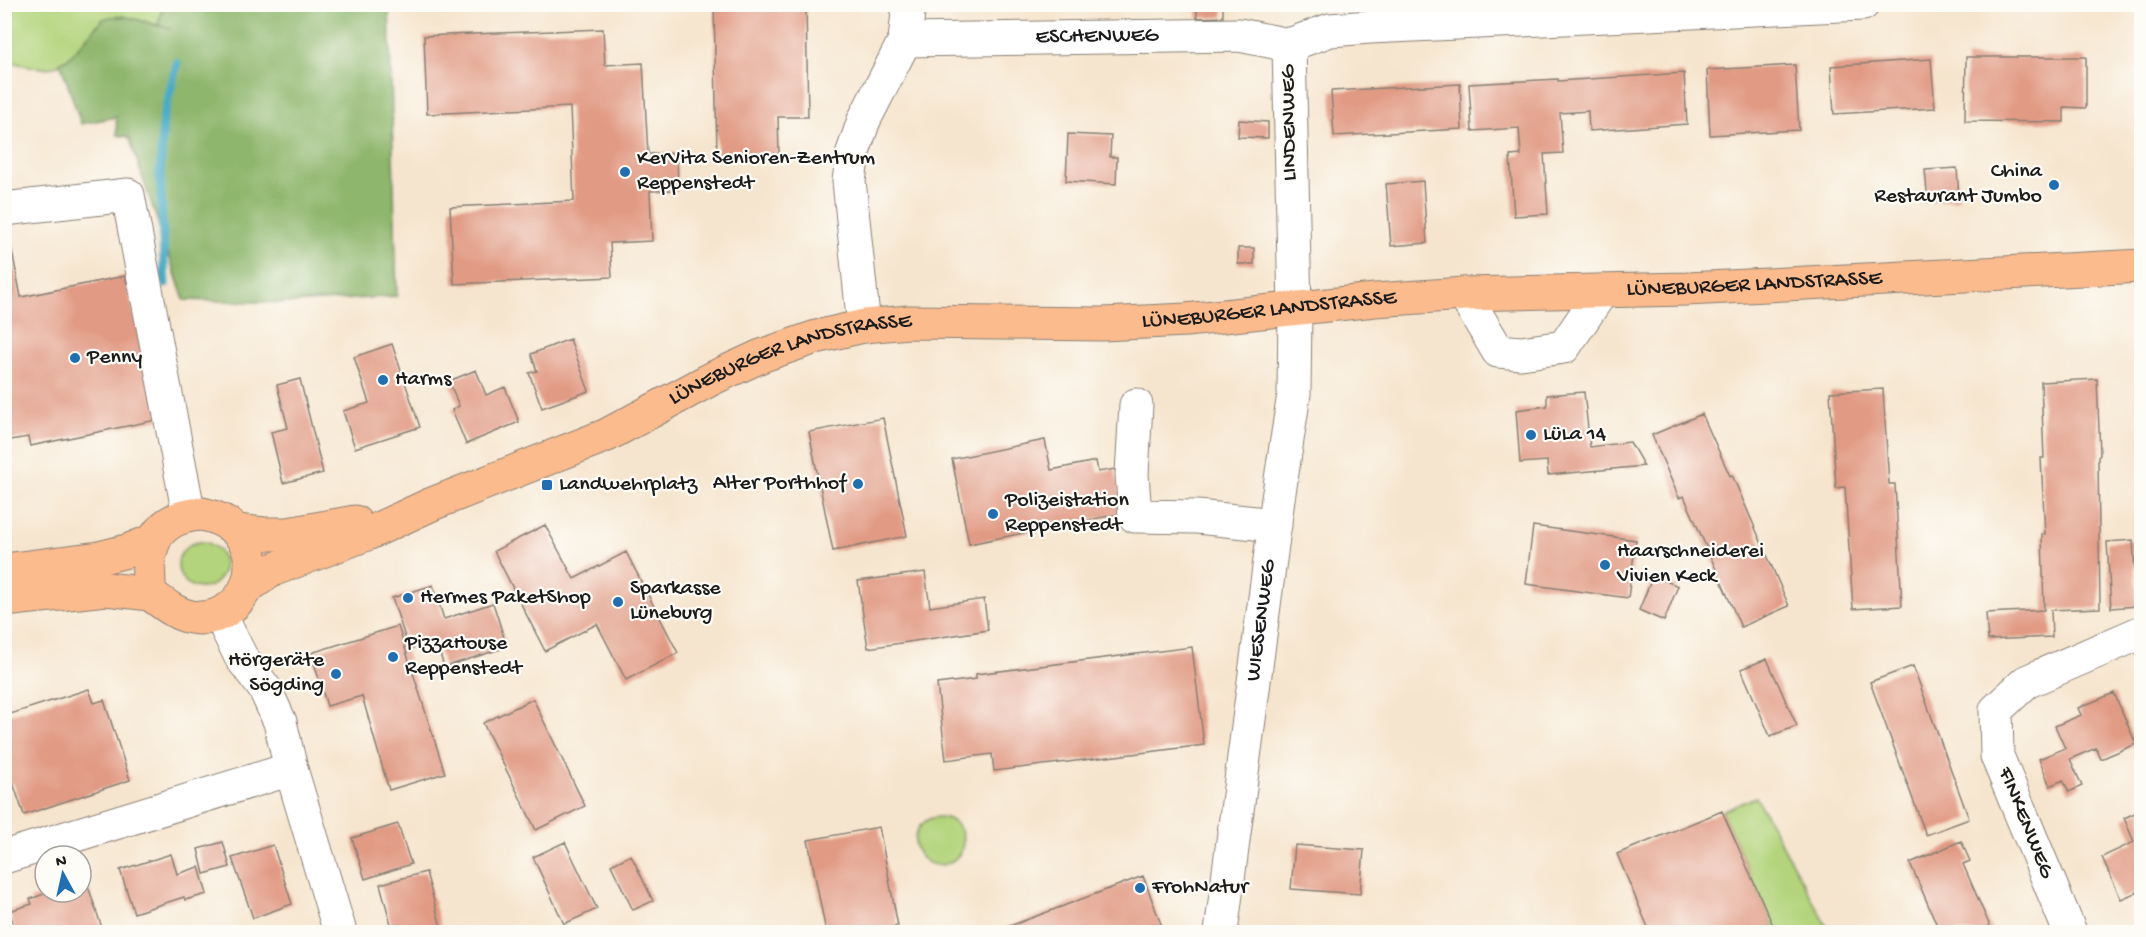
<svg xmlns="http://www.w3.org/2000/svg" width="2146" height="937" viewBox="0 0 2146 937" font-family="'Gochi Hand',sans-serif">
<rect width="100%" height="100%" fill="#fdfcf7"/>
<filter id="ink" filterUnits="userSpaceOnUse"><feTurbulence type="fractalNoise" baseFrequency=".0167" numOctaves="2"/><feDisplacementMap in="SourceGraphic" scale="12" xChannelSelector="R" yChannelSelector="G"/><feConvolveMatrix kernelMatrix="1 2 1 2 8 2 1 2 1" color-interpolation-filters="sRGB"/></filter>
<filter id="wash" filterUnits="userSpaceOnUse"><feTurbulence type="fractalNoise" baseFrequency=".008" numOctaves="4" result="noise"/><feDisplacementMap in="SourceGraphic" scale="24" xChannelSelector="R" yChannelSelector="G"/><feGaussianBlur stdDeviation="1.35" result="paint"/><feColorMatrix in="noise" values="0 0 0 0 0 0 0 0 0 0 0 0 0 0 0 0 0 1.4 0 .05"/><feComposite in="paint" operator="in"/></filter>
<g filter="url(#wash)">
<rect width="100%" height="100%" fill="#f6e5ce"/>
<path fill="#b3d47c" stroke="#68784c" stroke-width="1.5" d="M 4,5 L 163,5 L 158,25 L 123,16 L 103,19 C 85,35 71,70 42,68 C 30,67 17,63 5,61 Z
M178 565a23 23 0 1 1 46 0a23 23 0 1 1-46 0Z
M 1756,797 L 1830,932 L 1776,932 L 1722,811 Z
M915 841a24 24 0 1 1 48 0a24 24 0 1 1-48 0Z"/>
<path fill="#8eb66c" stroke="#556944" stroke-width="1.5" d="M 163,4 L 389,5 L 397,296 L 291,303 L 184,300 L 129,137 L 117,135 L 116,117 L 81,124 L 60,62 L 69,58 L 103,19 C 124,11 150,25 171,29 L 158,25 Z"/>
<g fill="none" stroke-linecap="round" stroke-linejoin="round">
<path stroke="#46abc6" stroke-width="9" d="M 165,284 L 160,175 L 163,118 L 177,63"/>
</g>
<g id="blocks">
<path fill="#e19a83" d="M 714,4 L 806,4 L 808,117 L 778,117 L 779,154 L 717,155 Z
M 1197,4 L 1223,4 L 1223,17 L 1197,18 Z
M 603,29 L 605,65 L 643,63 L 648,154 L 677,153 L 678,190 L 650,191 L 652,241 L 610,243 L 612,277 L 454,284 L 450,207 L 574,201 L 570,107 L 427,114 L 424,36 Z
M 1966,57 L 2086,57 L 2086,108 L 2064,107 L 2064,122 L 1965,121 Z
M 1931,59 L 1935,108 L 1834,114 L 1831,66 Z
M 1795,65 L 1799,130 L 1710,135 L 1707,70 Z
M 1684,73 L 1687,124 L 1589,131 L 1588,111 L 1560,113 L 1563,153 L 1544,154 L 1548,214 L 1514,216 L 1510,156 L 1521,155 L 1519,128 L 1472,131 L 1469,84 L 1558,79 L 1558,81 Z
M 1460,84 L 1462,129 L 1334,136 L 1331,91 Z
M 1239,120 L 1268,122 L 1268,138 L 1238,137 Z
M 1068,134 L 1111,136 L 1110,157 L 1117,157 L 1116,184 L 1066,181 Z
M 1957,168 L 1959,199 L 1928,202 L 1925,170 Z
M 1423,181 L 1427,243 L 1391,246 L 1386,184 Z
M 8,230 L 21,297 L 125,276 L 161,419 L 30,446 L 28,437 L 4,441 L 4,231 Z
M 1238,248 L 1254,248 L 1254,264 L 1238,264 Z
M 570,339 L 589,391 L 542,408 L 529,373 L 537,371 L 531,354 Z
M 392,344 L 420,427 L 355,448 L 343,411 L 369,403 L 354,357 Z
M 476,370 L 486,395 L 505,387 L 519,422 L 466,444 L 452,410 L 459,406 L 449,381 Z
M 300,379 L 323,473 L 283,483 L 271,432 L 288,428 L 277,385 Z
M 2097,379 L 2100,455 L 2098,457 L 2100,608 L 2051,610 L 2052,637 L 1988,640 L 1986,613 L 2044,610 L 2042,534 L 2045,534 L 2041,458 L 2044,458 L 2041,382 Z
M 1883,389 L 1889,484 L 1895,484 L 1902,606 L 1853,609 L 1845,487 L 1836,488 L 1830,392 Z
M 1584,392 L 1590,447 L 1630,442 L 1644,466 L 1548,475 L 1547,461 L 1520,463 L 1516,410 L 1547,406 L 1547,395 Z
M 1702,414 L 1730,476 L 1732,475 L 1789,606 L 1741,627 L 1684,496 L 1679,498 L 1652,435 Z
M 883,418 L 907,536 L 833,551 L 809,432 Z
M 1045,440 L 1051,470 L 1096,461 L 1098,472 L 1115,469 L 1124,513 L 969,544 L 952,459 Z
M 545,525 L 574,579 L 626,552 L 678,653 L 626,680 L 597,624 L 545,651 L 494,551 Z
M 1533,526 L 1636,540 L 1628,598 L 1526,584 Z
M 2133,540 L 2137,606 L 2111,608 L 2107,542 Z
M 925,572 L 930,607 L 984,599 L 988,630 L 868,648 L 858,581 Z
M 1653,576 L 1678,586 L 1664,621 L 1639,610 Z
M 433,585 L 444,619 L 493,603 L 507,647 L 444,667 L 436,640 L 409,649 L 392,598 Z
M 398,626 L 445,773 L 389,790 L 362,696 L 327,706 L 311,653 Z
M 1192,647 L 1204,745 L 994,771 L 992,754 L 946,760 L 937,684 L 976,679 L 976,674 Z
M 1767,659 L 1797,726 L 1770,736 L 1741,669 Z
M 1913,666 L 1969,819 L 1926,835 L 1870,682 Z
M 89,689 L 94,703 L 104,700 L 130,780 L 24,815 L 13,783 L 4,785 L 4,716 Z
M 2114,693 L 2136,744 L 2101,759 L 2096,748 L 2070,759 L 2082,786 L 2069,792 L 2063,780 L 2050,786 L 2039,759 L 2065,748 L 2055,726 L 2081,715 L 2078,708 Z
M 533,699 L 585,806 L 536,830 L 483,723 Z
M 2142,810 L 2142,890 L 2121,899 L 2102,857 L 2134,842 L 2124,818 Z
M 1722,811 L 1776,932 L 1650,932 L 1617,854 Z
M 398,824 L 411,864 L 365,879 L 352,838 Z
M 879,827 L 898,926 L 862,932 L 826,932 L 808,840 Z
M 1961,841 L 1970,861 L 1963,864 L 1992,931 L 1987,932 L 1940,932 L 1910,863 Z
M 223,842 L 230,867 L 204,874 L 198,849 Z
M 565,842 L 597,909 L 564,924 L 533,857 Z
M 273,845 L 292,904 L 253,918 L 232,858 Z
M 1295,845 L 1364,850 L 1360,894 L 1291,889 Z
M 171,854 L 177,874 L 199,867 L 207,894 L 185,900 L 184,897 L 134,913 L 120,870 Z
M 631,855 L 653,901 L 633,910 L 611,865 Z
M 426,872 L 441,927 L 426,932 L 393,932 L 380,884 Z
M 1143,876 L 1164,932 L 994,932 Z
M 86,880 L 102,928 L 87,932 L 16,932 L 9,911 L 32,904 L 30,899 L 50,892 L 81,892 L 81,882 Z"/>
</g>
</g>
<g filter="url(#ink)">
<use href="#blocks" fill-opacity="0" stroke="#898075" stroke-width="1.5"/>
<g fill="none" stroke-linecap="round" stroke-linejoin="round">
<defs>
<g id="minor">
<path id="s1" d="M 905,40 L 1239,35 L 1289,45"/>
<path d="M 1289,45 L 1330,30 L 1370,27 L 1863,4"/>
<path d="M 4,209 L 128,195 L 189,515"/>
<path d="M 1464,294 L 1498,351 L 1521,353 L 1564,347 L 1602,291"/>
<path d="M 864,326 L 849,181 L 853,152 L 864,120 L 905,40 L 909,4"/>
<path d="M 1136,405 L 1132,474 L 1135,516 L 1197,517 L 1275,525"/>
<path d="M 291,769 L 340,932"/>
<path d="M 4,857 L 291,769 L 280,722 L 265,689 L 241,657 L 227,629 L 222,613"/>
<path id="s2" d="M 1221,932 L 1278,499 L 1294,394 L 1295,310 L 1289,45"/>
<path d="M 2070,932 L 1997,756 L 1996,710 L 2026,682 L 2142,632"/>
</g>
<g id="major">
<path d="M 202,514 C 283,531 252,628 191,617 C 175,614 163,603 150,594 C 145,551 151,517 202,514 Z"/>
<path d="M 237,531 L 264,534 L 288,534 L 355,522"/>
<path d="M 4,570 L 99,558 L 127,551 L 154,540"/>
<path id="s3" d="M 247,587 L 272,570 L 367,534 L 432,504 L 607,435 L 713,378 L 761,356 L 816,337 L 864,326 L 909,322 L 1103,324 L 1186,320 L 1375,300 L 1464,294 L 1687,289 L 2142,266"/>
<path d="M 4,600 L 106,589 L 150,594"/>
</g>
</defs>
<use href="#minor" stroke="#898075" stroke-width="35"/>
<use href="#major" stroke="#898075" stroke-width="35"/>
<use href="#minor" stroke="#fff" stroke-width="33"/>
<use href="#major" stroke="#fbbb8d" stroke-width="33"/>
</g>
</g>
<g fill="#1f6fb2" stroke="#fdfcf7" stroke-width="2">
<circle cx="625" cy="172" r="6"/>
<circle cx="2054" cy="185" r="6"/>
<circle cx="75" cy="358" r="6"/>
<circle cx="383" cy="380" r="6"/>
<circle cx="1531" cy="435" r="6"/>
<circle cx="858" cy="484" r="6"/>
<rect x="541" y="479" width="12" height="12" rx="3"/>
<circle cx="993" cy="514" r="6"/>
<circle cx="1605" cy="565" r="6"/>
<circle cx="408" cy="598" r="6"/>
<circle cx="618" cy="602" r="6"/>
<circle cx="393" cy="657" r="6"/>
<circle cx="336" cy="674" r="6"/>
<circle cx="1140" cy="888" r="6"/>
</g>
<g text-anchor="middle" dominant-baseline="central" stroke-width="4.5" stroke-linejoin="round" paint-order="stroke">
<g font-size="22" fill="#1c1c1c" stroke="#fdfcf7">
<text stroke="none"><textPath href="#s1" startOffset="192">ESCHENWEG</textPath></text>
<text transform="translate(1290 123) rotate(-91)">LINDENWEG</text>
<text stroke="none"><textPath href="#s3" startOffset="1564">LÜNEBURGER LANDSTRASSE</textPath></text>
<text stroke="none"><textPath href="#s3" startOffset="1078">LÜNEBURGER LANDSTRASSE</textPath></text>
<text stroke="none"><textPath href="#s3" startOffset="592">LÜNEBURGER LANDSTRASSE</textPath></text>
<text stroke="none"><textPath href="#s2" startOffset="314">WIESENWEG</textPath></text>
<text transform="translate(2025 823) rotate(68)">FINKENWEG</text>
</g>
<g font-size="22" fill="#1c1c1c" stroke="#fdfcf7" text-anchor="start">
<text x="637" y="159">KerVita Senioren-Zentrum<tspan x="637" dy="25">Reppenstedt</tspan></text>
<text x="2042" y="172" text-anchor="end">China<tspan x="2042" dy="25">Restaurant Jumbo</tspan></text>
<text x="87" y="358">Penny</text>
<text x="395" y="380">Harms</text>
<text x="1543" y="435">LüLa 14</text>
<text x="846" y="484" text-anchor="end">Alter Porthhof</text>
<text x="559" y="485">Landwehrplatz</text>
<text x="1005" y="501">Polizeistation<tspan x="1005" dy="25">Reppenstedt</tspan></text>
<text x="1617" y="552">Haarschneiderei<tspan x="1617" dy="25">Vivien Keck</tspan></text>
<text x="630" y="589">Sparkasse<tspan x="630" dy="25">Lüneburg</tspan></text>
<text x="420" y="598">Hermes PaketShop</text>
<text x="405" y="644">PizzaHouse<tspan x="405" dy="25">Reppenstedt</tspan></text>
<text x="324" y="661" text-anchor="end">Hörgeräte<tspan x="324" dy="25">Sögding</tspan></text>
<text x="1152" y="888">FrohNatur</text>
</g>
</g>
<rect width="2146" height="937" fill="none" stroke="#fdfcf7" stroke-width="24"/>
<g transform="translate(63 874) rotate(352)"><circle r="28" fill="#fdfcf7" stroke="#a3a29f" stroke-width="1.5"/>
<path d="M0-4.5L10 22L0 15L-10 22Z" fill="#1f6fb2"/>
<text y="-9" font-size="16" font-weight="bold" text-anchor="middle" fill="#1c1c1c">N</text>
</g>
</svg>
